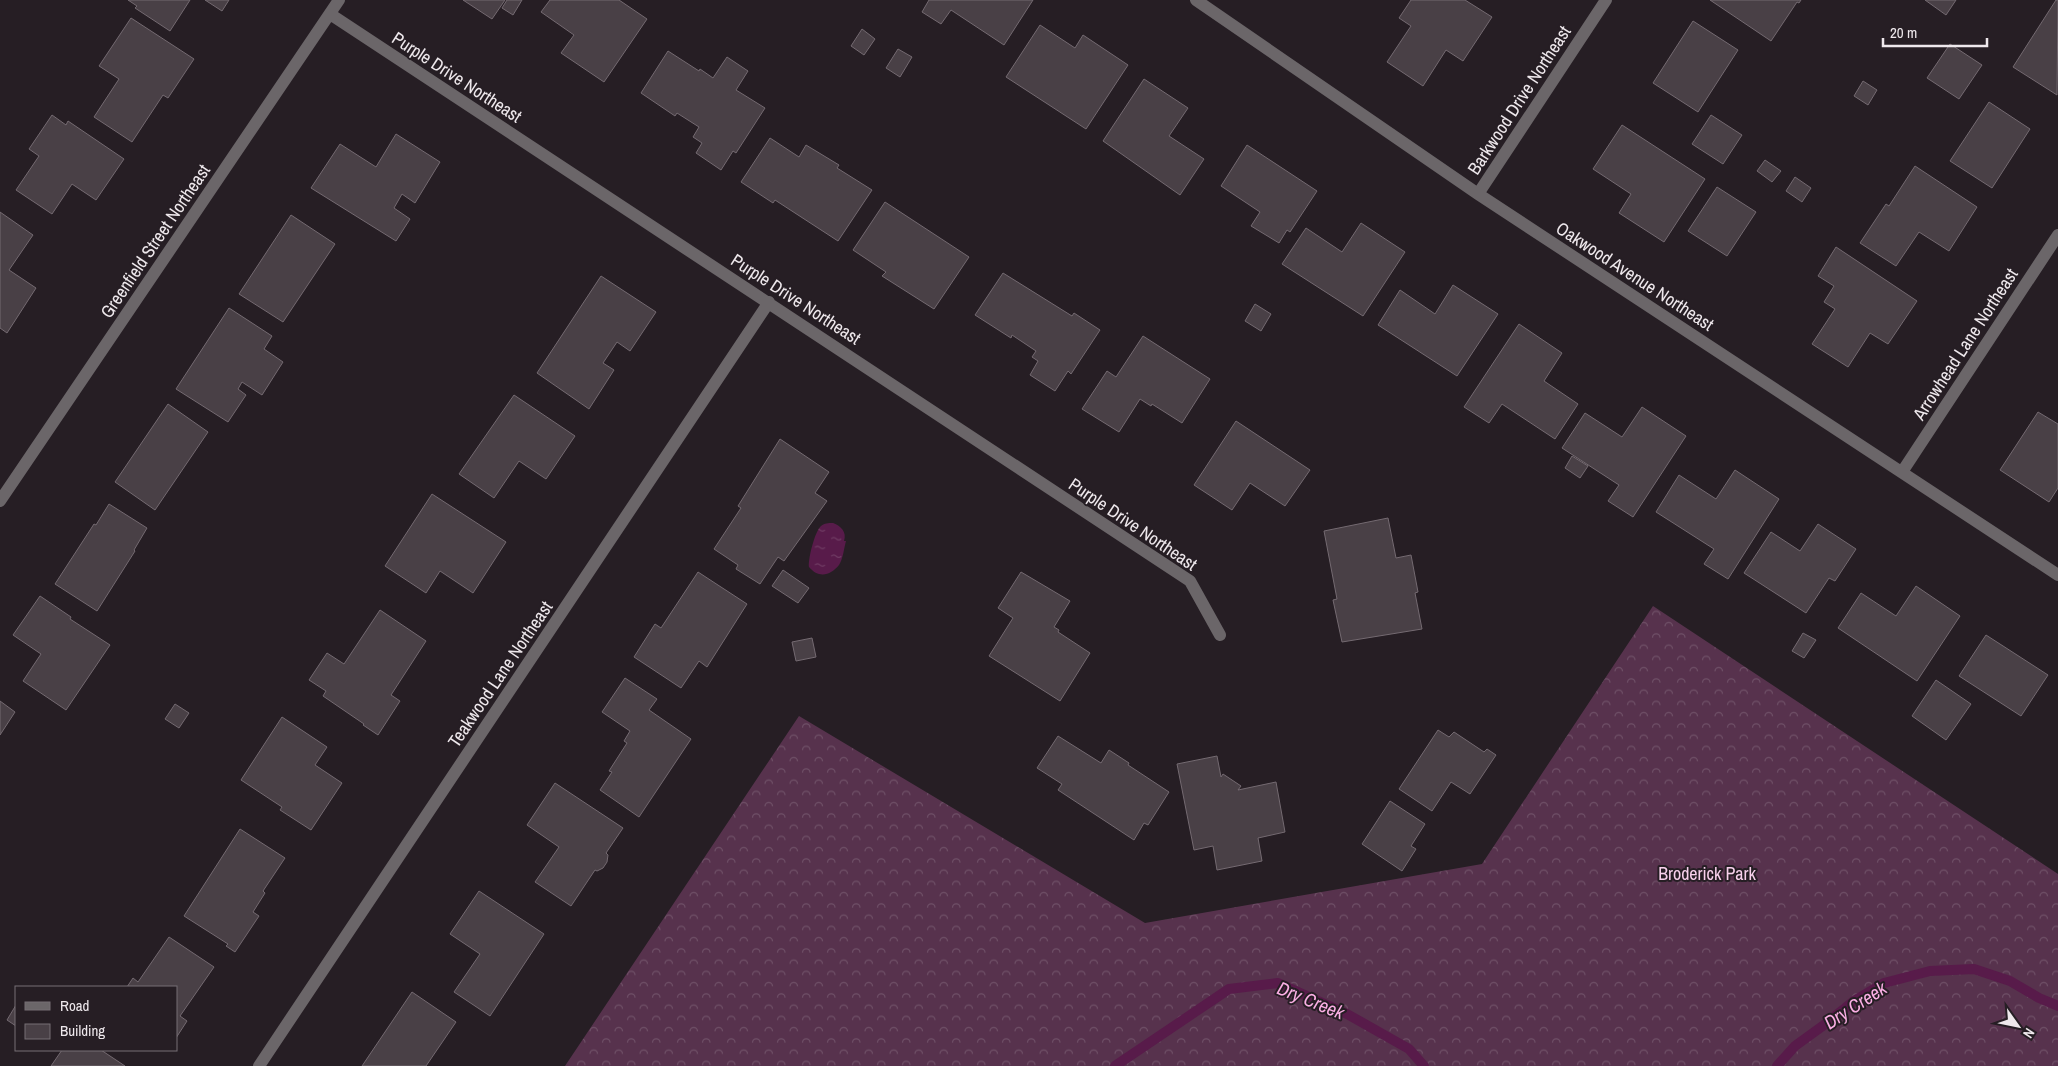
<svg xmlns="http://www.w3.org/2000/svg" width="2058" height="1066" viewBox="0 0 2058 1066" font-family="'Archivo Narrow',sans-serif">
<defs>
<pattern id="forest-crowns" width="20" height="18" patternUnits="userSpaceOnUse" patternTransform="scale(1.25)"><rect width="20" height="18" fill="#57324d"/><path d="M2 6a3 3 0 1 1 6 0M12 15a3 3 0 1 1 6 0" fill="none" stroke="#6f5067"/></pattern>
<pattern id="water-ripples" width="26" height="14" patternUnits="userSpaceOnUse" patternTransform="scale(1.25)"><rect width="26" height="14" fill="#581b4a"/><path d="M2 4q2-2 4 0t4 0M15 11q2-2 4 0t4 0" fill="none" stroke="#703c64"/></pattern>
</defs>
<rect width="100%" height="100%" fill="#261e24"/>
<path fill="url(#forest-crowns)" d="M 1653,606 L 2058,874 L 2058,1066 L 565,1066 L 799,716 L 1145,923 L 1482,864 Z"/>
<path fill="url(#water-ripples)" d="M 833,523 C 841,526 847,532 844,541 L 846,541 C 844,548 843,559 839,565 C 831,575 819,579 809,567 C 808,559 815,531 821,526 C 825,523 828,523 833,523 Z"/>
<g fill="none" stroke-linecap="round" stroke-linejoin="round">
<path stroke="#581b4a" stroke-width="10" d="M 1115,1066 L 1229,989 L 1278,983 L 1347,1014 L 1409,1049 L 1424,1066
M 1777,1066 L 1795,1046 L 1824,1025 L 1854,1001 L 1884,983 L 1930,971 L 1974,969 L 2010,981 L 2039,998 L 2058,1006"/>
</g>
<path fill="#494046" stroke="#746a71" d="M 128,0 L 190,0 L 170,31 L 135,8 L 137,6 Z
M 205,0 L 229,0 L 222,11 Z
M 463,0 L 505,0 L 492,19 Z
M 507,0 L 522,0 L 513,15 L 502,8 Z
M 550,0 L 619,0 L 647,19 L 604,82 L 561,53 L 574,35 L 541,12 Z
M 929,0 L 1033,0 L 1004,45 L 951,10 L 941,24 L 922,12 Z
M 1411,0 L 1465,0 L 1492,17 L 1463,61 L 1446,50 L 1423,86 L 1387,62 L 1411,26 L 1399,18 Z
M 1710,0 L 1801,0 L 1799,3 L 1797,2 L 1771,41 Z
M 1925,0 L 1956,0 L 1946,15 Z
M 2056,0 L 2058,0 L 2057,95 L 2013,67 Z
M 131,18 L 194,59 L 168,98 L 163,95 L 132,142 L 94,117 L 119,79 L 99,66 Z
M 1693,21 L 1738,50 L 1698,112 L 1653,83 Z
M 1040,25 L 1075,48 L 1083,35 L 1128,65 L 1086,129 L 1006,77 Z
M 862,29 L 875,39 L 864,55 L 851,46 Z
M 1950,44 L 1982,65 L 1959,99 L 1927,78 Z
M 898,49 L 912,57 L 900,77 L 886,68 Z
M 668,51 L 699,71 L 700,69 L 713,78 L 727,57 L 748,71 L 736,90 L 765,108 L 736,153 L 733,151 L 721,170 L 696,153 L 702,143 L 693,137 L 699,127 L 677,113 L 675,116 L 641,93 Z
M 1144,79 L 1188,108 L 1169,136 L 1204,159 L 1180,195 L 1103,141 Z
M 1863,81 L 1877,90 L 1868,105 L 1854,96 Z
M 1989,102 L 2030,129 L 1992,188 L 1950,161 Z
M 52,115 L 66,125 L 68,121 L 124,159 L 96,200 L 72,184 L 52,214 L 16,190 L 39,156 L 29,149 Z
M 1711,115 L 1742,135 L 1723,164 L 1692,144 Z
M 1622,125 L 1705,179 L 1664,242 L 1619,213 L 1631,194 L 1593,169 Z
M 396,134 L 440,162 L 415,203 L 402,194 L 394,208 L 410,219 L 396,241 L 311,188 L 340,144 L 376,167 Z
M 770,138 L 799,157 L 806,145 L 839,165 L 837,168 L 872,190 L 838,241 L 775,200 L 773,203 L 741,182 Z
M 1247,145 L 1317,191 L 1290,232 L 1287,230 L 1279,243 L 1251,226 L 1260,212 L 1221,186 Z
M 1765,160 L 1781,171 L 1772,182 L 1757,171 Z
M 1915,166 L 1977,207 L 1949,251 L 1919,232 L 1896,266 L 1860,243 L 1886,204 L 1889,206 Z
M 1795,177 L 1811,188 L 1802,202 L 1786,191 Z
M 1717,187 L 1756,212 L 1727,256 L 1688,231 Z
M 885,202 L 969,257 L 934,309 L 882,276 L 886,272 L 853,250 Z
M 0,212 L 33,235 L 9,270 L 36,288 L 7,333 L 0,328 Z
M 291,215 L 335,244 L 283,322 L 239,294 Z
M 1361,223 L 1405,252 L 1363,316 L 1282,264 L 1306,228 L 1342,252 Z
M 1836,247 L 1917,301 L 1888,344 L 1870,333 L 1848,367 L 1812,344 L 1835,309 L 1824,302 L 1834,286 L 1818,276 Z
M 1003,273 L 1072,316 L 1074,313 L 1100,330 L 1071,374 L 1068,371 L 1055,391 L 1030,375 L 1038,361 L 1032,357 L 1036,351 L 1012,335 L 1011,338 L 975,315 Z
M 601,276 L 656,312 L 630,351 L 617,342 L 603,363 L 614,370 L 589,409 L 537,373 Z
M 1453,285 L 1498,314 L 1457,376 L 1378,325 L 1400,290 L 1435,314 Z
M 1255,304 L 1271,314 L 1261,331 L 1245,321 Z
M 229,308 L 272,336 L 264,349 L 283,362 L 262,395 L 242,382 L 238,389 L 246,395 L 228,422 L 176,389 Z
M 1519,324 L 1562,353 L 1544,381 L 1578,404 L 1555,439 L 1502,404 L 1489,423 L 1464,407 Z
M 1143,336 L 1210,379 L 1182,423 L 1152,404 L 1151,406 L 1140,399 L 1119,432 L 1082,409 L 1107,371 L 1116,377 Z
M 514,395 L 575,436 L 546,479 L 519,461 L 494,498 L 459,474 Z
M 168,404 L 208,432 L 155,510 L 115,482 Z
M 1642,407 L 1686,436 L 1633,517 L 1608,501 L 1619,485 L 1562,448 L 1585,413 L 1622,437 Z
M 2038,412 L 2058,424 L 2058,488 L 2049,502 L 2000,470 Z
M 1236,421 L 1310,470 L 1285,506 L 1250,483 L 1232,510 L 1194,485 Z
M 780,439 L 829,472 L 815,493 L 827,501 L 784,561 L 778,557 L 760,584 L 736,569 L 738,565 L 714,549 L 741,508 L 738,506 Z
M 1572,456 L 1588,466 L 1580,478 L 1565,468 Z
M 1735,470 L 1779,499 L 1728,579 L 1704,564 L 1714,549 L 1656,512 L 1679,475 L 1716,499 Z
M 432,494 L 506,542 L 473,593 L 440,571 L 426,593 L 385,566 Z
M 109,504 L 147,528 L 134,550 L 135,551 L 97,611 L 55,584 L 94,524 L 96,525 Z
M 1388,518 L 1396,558 L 1411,555 L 1418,592 L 1415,593 L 1422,629 L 1342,642 L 1333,600 L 1337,599 L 1324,531 Z
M 1818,524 L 1856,549 L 1835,581 L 1829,578 L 1806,613 L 1744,573 L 1771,532 L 1800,551 Z
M 783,570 L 809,588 L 798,603 L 772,586 Z
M 698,572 L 747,604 L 707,667 L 699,661 L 681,688 L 634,657 L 655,624 L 661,628 Z
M 1021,572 L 1070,601 L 1054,627 L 1059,630 L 1058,632 L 1090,653 L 1060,701 L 989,656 L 1013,618 L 998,608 Z
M 1916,586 L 1960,616 L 1917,681 L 1838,628 L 1861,593 L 1896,616 Z
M 40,596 L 71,617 L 70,619 L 110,645 L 66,710 L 23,681 L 41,654 L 13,635 Z
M 380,610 L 426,641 L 391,695 L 400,701 L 378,735 L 363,725 L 364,724 L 323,696 L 326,691 L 309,680 L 327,653 L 344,664 Z
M 1803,633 L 1816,640 L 1804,658 L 1792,651 Z
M 1986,635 L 2048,675 L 2021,716 L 1959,676 Z
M 812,638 L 816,657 L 796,661 L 792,642 Z
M 625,678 L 657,699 L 649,710 L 691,739 L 639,817 L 600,790 L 612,772 L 609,771 L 627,743 L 624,741 L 630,731 L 602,712 Z
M 1936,680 L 1971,704 L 1946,740 L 1912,716 Z
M 0,701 L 15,712 L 0,735 Z
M 175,704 L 189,713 L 179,728 L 165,719 Z
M 282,717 L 327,747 L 315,765 L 342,783 L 311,830 L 280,810 L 282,807 L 241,780 Z
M 1438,730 L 1449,737 L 1454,732 L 1484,752 L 1487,749 L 1496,755 L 1470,794 L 1451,782 L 1432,811 L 1399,789 Z
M 1058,736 L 1101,763 L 1109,750 L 1129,763 L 1128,765 L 1169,792 L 1148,825 L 1144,823 L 1134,840 L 1058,790 L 1062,784 L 1037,768 Z
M 1217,756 L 1221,777 L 1223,774 L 1241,786 L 1238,790 L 1276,782 L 1285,832 L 1258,838 L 1262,861 L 1217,870 L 1213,846 L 1194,850 L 1177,764 Z
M 555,783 L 623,828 L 606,853 L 608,855 L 607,862 L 603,868 L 597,871 L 595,870 L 571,906 L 535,882 L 559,847 L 527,825 Z
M 1390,801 L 1425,824 L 1411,846 L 1416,849 L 1402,871 L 1362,844 Z
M 240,829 L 285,858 L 263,891 L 265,893 L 253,912 L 259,916 L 235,952 L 226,946 L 228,944 L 184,916 Z
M 479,891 L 544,934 L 490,1016 L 454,992 L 480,954 L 450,934 Z
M 169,937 L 214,967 L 180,1016 L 187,1021 L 176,1038 L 176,987 L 127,987 L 133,978 L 138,982 Z
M 412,992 L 456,1022 L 426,1066 L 362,1066 Z
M 16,1005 L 16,1026 L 7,1020 Z
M 62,1050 L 101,1050 L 125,1066 L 51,1066 Z"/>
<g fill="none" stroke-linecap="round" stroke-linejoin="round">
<path stroke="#6b6669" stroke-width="12" d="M 1196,0 L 1478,194 L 2058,575
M 330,14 L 1190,581 L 1220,635
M 1478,194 L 1606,0
M 1902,472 L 2058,235
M 0,501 L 339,0
M 259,1066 L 769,302"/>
</g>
<g text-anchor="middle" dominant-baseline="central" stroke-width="4" stroke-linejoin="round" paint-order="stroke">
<g font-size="18" fill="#eee8ec" stroke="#261e24">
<text transform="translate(457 77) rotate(33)">Purple Drive Northeast</text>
<text transform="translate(1519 100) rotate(-57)">Barkwood Drive Northeast</text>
<text transform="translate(155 241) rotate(-56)">Greenfield Street Northeast</text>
<text transform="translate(1635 276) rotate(33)">Oakwood Avenue Northeast</text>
<text transform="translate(796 299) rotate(33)">Purple Drive Northeast</text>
<text transform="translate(1965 344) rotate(-57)">Arrowhead Lane Northeast</text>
<text transform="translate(1133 524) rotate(34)">Purple Drive Northeast</text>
<text transform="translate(500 674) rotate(-56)">Teakwood Lane Northeast</text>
</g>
<g font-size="18" fill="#f8d1ec" stroke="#261e24">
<text x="1707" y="873">Broderick Park</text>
</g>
<g font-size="19" font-style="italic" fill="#faafe4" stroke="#261e24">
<text transform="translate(1311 1000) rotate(22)">Dry Creek</text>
<text transform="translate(1855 1005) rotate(-33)">Dry Creek</text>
</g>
</g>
<rect x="15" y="986" width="162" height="65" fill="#261e24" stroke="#766f74"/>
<rect x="25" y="1002" width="25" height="8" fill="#6b6669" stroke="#766f74"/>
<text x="60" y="1011" font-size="15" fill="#eee8ec">Road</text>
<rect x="25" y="1024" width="25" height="15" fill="#494046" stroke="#766f74"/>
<text x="60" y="1036" font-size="15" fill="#eee8ec">Building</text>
<g transform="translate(2018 1026) rotate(123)" stroke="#261e24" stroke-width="4" paint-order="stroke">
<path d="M0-4L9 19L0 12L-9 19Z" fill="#eee8ec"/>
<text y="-8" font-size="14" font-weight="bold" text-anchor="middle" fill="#eee8ec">N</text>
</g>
<path d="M1883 38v8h104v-8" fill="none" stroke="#eee8ec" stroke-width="2.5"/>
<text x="1890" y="38" font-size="15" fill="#eee8ec" stroke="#261e24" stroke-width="4" paint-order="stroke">20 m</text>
</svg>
